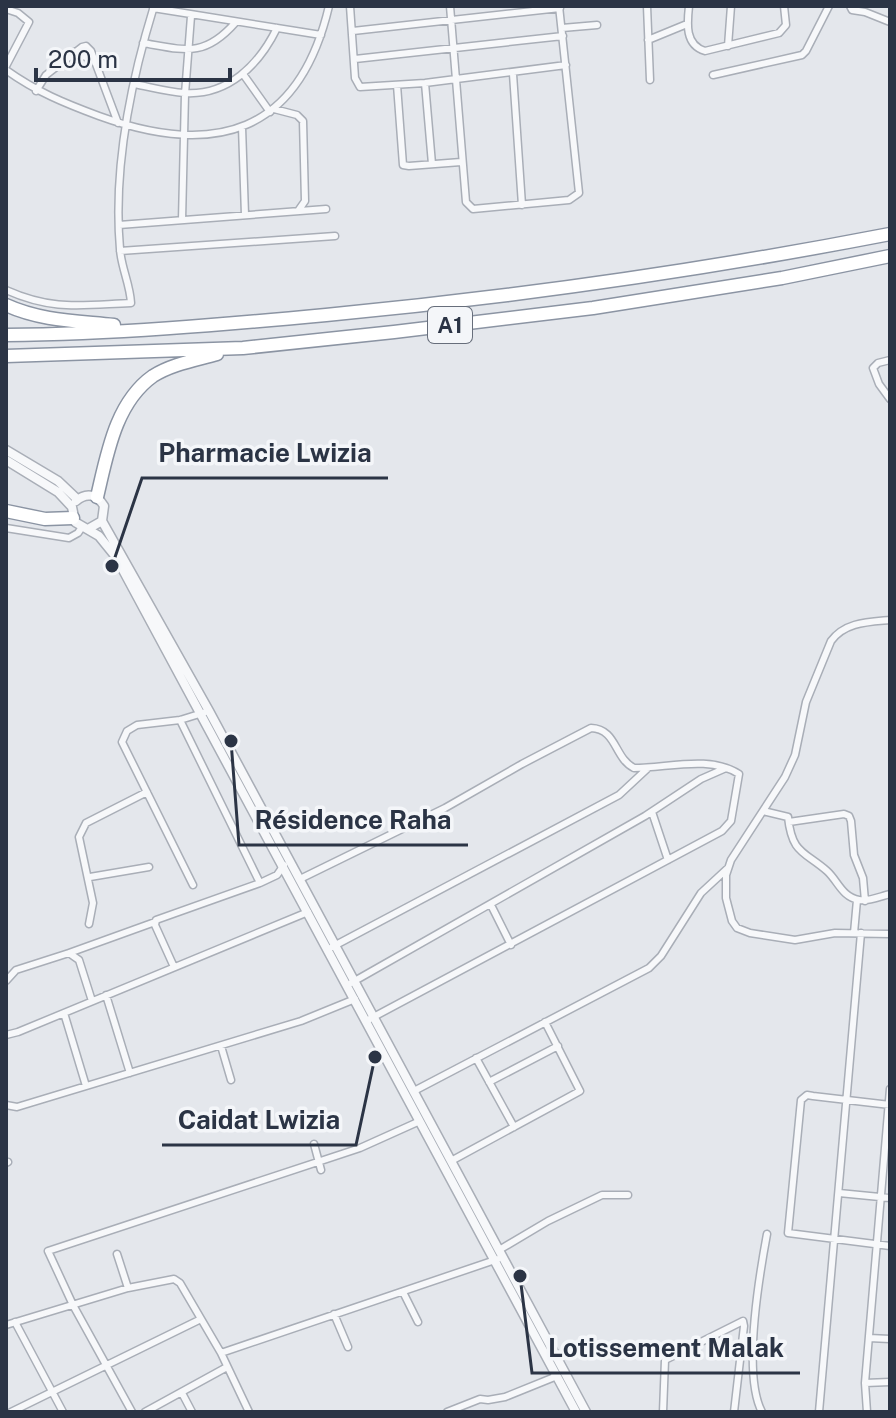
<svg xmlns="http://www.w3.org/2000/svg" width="896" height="1418" viewBox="0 0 896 1418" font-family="'Public Sans',sans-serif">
<rect width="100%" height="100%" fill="#e4e7ec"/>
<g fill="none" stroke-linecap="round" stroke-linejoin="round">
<defs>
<path id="minor" d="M 350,6 L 355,78 L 360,87 L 425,83 L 566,65
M 450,6 L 466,202 L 473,209 L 569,200 L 579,193 L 559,6
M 647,6 L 650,80
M 689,6 C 687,24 685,45 705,51 L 779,33 L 786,25 L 784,6
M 850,6 L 852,10 L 865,12 L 890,22
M 153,8 L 321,35
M 6,9 L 18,13 L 29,22 L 6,66
M 562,28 L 597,25
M 353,31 L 560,8
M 648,40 L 687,24
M 143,43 C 184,50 204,58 235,23
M 728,46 L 731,6
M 74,52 L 95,61
M 355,59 L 563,36
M 6,70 C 37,92 64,103 99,116 C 215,158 299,134 329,6
M 243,74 L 270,112
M 513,74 L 522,205
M 713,75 L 802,55 L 806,51 L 829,6
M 425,83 L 432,164
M 134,84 C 150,87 168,92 184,93 C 228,96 259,65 277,28
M 397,85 L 403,165 L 409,166 L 461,162
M 36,91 L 46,75 L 82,47 L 86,46 L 91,51 L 118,123
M 274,109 L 297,115 L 303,121 L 305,201 L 298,211
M 242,127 L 245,215
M 182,220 L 185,94 L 191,16
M 119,225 L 326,209
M 120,251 L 335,236
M 6,290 C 53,311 81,305 131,303 C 130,284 121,267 120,249 C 113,170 131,81 154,6
M 890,360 L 878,363 L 873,368 L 879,384 L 890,399
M 6,528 L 69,538 L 78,533 L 82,527
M 890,620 C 868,622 845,622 831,641 L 806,702 L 795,755 L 785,777 L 731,860 L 726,875 L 726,898 L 732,921 L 737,928 L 750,933 L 795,940 L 835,933 L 890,934
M 180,720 L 260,883
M 763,811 L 788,817 C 792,854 804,851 827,871 C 838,881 842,897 859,900 C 869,902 881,896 890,894
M 652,812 L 668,860
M 789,822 L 844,814 L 849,816 L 851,821 L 854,855 L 863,878 L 865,901
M 90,877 L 149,867
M 300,879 L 445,808 L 522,764 L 591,728 C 617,729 614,758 634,768 C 668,768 709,755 739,774 L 731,821 L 722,831 L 366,1021
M 193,885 L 122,742 L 127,731 L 137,725 L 180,720 L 209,711
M 491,905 L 511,945
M 89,924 L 93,903 L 79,837 L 86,823 L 147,792
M 854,933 L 857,900
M 332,947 L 619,795 L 648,768
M 69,953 L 155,922
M 174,967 L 155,925 L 156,920 L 260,883 L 277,875 L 284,865
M 6,981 L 16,970 L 69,953 L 79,960 L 92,1001
M 351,983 L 645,816 L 701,779 L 726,768
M 106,995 L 130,1073
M 64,1013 L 86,1086
M 6,1035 L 18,1032 L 308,912
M 221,1046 L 231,1080
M 476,1058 L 514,1127
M 489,1082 L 558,1046
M 414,1091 L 649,968 L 661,956 L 701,893 L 728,868
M 6,1105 L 17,1107 L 301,1021 L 355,999
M 890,1105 L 813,1096 L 807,1095 L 801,1100 L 788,1233 L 890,1246
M 314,1144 L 321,1170
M 451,1161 L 580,1091 L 545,1022
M 6,1163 L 8,1162
M 839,1193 L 890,1198
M 499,1250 L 548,1221 L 602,1195 L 628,1195
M 117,1254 L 128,1288
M 403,1292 L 418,1322
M 334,1314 L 348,1347
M 15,1322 L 63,1412
M 6,1325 L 128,1288 L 174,1279 L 180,1283 L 221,1353 L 249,1412
M 869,1338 L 890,1339
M 221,1353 L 498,1259
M 865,1383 L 890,1382
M 182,1393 L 192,1412
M 11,1412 L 201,1319
M 132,1412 L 73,1305 L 48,1251 L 360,1148 L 420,1121
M 145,1412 L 227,1367
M 447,1412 L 480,1399 L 488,1400 L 505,1397 L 557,1376
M 663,1412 L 665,1360 L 743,1321 L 744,1326 L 734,1412
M 762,1412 C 742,1374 759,1277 767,1234
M 819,1412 L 861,933
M 867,1412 L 865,1383 L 890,1089"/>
<path id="tertiary" d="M 6,450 L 58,481 L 77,499
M 6,460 L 58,492 L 72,507 L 75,522 L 99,536 L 116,557 L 576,1412
M 76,501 C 86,492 97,494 104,506 L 102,521 L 88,529
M 102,521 L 209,711 L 586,1412"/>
<path id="motorway" d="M 6,305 C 41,321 77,321 114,325
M 6,335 C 113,334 220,325 326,315 C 515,297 704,270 890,234
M 6,356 L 243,348 L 394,332 L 593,308 L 782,278 L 890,256
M 97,497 C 107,455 115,403 153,376 C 172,364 196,360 217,354
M 6,511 L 45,519 L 73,518"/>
</defs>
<use href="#minor" stroke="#a9aeb7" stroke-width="9"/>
<use href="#tertiary" stroke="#a9aeb7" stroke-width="11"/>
<use href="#motorway" stroke="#8b94a3" stroke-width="15"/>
<use href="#minor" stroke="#f7f8fa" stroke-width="6"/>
<use href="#tertiary" stroke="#f7f8fa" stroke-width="8"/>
<use href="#motorway" stroke="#fff" stroke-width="12"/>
</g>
<g text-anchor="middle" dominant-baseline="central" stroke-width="7" stroke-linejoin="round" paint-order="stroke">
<rect fill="#f4f6f9" stroke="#676e7b" stroke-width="2" x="428" y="307" width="44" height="36" rx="6"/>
<g font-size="22" font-weight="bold" fill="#2b3445">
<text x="450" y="325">A1</text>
</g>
</g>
<path fill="none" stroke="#2b3445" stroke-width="3" d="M112 566L142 478H388M231 741L239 845H468M375 1057L356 1145H162M520 1276L532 1373H800"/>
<g fill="#2b3445" stroke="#f4f6f9" stroke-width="3">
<circle cx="112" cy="566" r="8"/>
<circle cx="231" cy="741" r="8"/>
<circle cx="375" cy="1057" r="8"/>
<circle cx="520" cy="1276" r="8"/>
</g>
<g font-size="26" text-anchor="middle" font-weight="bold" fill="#2b3445" stroke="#f4f6f9" stroke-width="7" stroke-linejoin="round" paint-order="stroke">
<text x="265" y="462">Pharmacie Lwizia</text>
<text x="353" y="829">Résidence Raha</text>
<text x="259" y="1129">Caidat Lwizia</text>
<text x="666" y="1357">Lotissement Malak</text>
</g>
<rect width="896" height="1418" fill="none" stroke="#2b3445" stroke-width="16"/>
<path d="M36 68v12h194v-12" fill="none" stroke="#2b3445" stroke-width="4"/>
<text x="48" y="68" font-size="24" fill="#2b3445" stroke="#f4f6f9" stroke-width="6" paint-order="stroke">200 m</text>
</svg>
